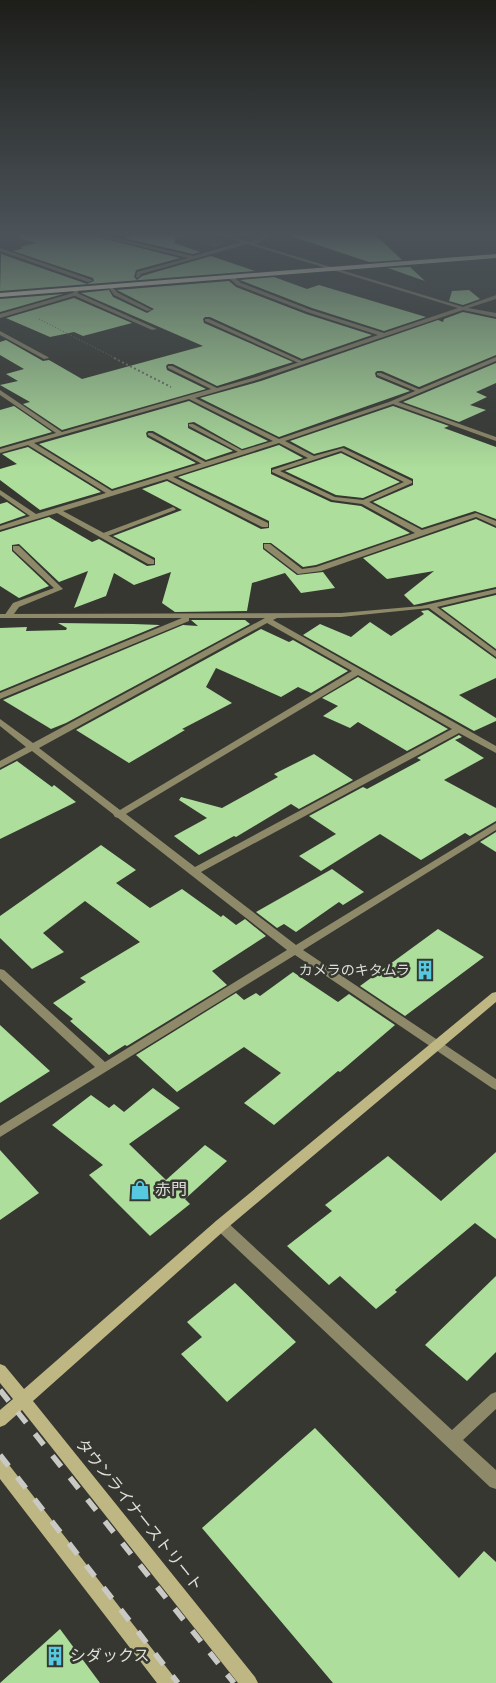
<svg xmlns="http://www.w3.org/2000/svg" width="496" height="1683" viewBox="0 0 496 1683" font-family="Signika,'Noto Sans JP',sans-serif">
<rect width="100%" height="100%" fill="#353730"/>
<path fill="#694f1b" d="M 149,232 L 200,232 L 229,243 L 214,247 Z"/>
<path fill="#adde9c" d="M 20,232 L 78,232 L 180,258 L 136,270 L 134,277 L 137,280 L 142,276 L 211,256 L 255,271 L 0,291 L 1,254 L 87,284 L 94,281 L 93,278 L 13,251 L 24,248 L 20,247 L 36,243 L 19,238 Z
M 141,232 L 177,232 L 174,243 L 200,252 L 193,254 L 124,238 Z
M 291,232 L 372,232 L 402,260 L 369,262 L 291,236 Z
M 410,267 L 425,281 L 388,268 Z
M 274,277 L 307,289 L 319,285 L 426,317 L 384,331 L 312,308 L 240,280 Z
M 229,281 L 236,287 L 306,314 L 372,335 L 302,359 L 210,317 L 205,317 L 203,319 L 204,323 L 293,362 L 217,386 L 173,364 L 168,364 L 166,366 L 167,370 L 206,389 L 62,430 L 23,404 L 30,402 L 0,385 L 18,381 L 6,374 L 24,369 L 0,355 L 0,342 L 6,340 L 43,361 L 49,360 L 82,379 L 203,346 L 81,293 L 109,290 L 113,297 L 147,313 L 154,309 L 117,290 Z
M 469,290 L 480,299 L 463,305 L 449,301 L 452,291 Z
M 63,294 L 0,312 L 0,299 Z
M 74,298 L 132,323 L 83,336 L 74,332 L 50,337 L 6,318 Z
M 463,312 L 496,319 L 496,355 L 419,387 L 382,371 L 377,371 L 375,373 L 376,377 L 410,391 L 279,437 L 200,398 L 261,381 L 438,320 L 443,322 L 444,319 Z
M 496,363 L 496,383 L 476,392 L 487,397 L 470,405 L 486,410 L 459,422 L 403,402 Z
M 189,401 L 268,441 L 242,449 L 194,422 L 188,423 L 188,428 L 233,451 L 206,460 L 153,431 L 148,431 L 146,433 L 147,437 L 196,463 L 112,489 L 39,444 Z
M 14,406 L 52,432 L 0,447 L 0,410 Z
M 393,406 L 449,426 L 444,428 L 496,447 L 496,519 L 475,511 L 422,528 L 373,502 L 413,485 L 413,479 L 344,446 L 314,454 L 290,441 Z
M 279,445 L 303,458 L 271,468 L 271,474 L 331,502 L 361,506 L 410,533 L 316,565 L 303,567 L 271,543 L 263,543 L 263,549 L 297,575 L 323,572 L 335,588 L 301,593 L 285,573 L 252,583 L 247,611 L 175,612 L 162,603 L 171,572 L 134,585 L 114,573 L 106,596 L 74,608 L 88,571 L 59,582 L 19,544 L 12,545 L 12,551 L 49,586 L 19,598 L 0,586 L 0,532 L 49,517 L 92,542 L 99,539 L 147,566 L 155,565 L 155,558 L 113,536 L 182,510 L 142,489 L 167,481 L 261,529 L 269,528 L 269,521 L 178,477 Z
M 28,447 L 101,492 L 40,510 L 0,480 L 0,469 L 17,464 L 2,454 Z
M 341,453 L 400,482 L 363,498 L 336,495 L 285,471 Z
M 7,502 L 26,515 L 0,524 L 0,504 Z
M 476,519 L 496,528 L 496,587 L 414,605 L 404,595 L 434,571 L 387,579 L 363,558 Z
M 496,595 L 496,649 L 441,608 Z
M 428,610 L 496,659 L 496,678 L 459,695 L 496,718 L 496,721 L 474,731 L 303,635 L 320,624 L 351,637 L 370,622 L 391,636 L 424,614 L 421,611 Z
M 191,620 L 245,620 L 250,624 L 66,723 L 51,729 L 3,700 L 183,625 L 198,626 Z
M 58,623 L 133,624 L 160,625 L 0,691 L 0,628 L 27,627 L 26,631 L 66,630 L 67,628 Z
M 261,629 L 289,642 L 293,640 L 348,671 L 311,693 L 298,687 L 281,697 L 216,668 L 206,687 L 232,703 L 182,729 L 185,730 L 129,763 L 76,730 Z
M 358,677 L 448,729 L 407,751 L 358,722 L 350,728 L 323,716 L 338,706 L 322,698 Z
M 459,735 L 462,737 L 455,740 L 484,758 L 444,780 L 496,808 L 496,821 L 470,836 L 465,833 L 421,860 L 380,834 L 321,871 L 299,856 L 336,834 L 309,816 L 363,787 L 367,789 L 421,760 L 417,758 Z
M 314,754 L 353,780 L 299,809 L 291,804 L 236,837 L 234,836 L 199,855 L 174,836 L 207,818 L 179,800 L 181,797 L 222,808 L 278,777 L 274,774 Z
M 17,761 L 52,787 L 54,785 L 76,802 L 0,839 L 0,770 Z
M 496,832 L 496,852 L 480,842 Z
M 101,845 L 136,870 L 116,883 L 150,908 L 182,889 L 221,917 L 223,915 L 236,925 L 245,919 L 266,936 L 212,971 L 227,985 L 127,1046 L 125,1045 L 109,1055 L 70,1021 L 73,1019 L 53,1003 L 86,982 L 80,978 L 140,942 L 85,901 L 43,933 L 64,952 L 32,969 L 0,938 L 0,916 Z
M 332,869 L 364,892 L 343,905 L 339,902 L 296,932 L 284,924 L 277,928 L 256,912 Z
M 438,929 L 484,957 L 405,1016 L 360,986 Z
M 293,972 L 338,1002 L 349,994 L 395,1025 L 340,1072 L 338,1071 L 274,1125 L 244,1103 L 281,1073 L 244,1047 L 177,1092 L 136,1055 L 236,993 L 244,1000 L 256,993 L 260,996 Z
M 0,1025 L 50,1071 L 0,1103 Z
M 153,1088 L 180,1108 L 129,1144 L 166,1180 L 205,1145 L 227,1161 L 185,1199 L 190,1204 L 150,1236 L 89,1175 L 103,1165 L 52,1125 L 91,1095 L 109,1108 L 114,1104 L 124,1112 Z
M 0,1150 L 39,1193 L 0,1220 Z
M 496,1152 L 496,1239 L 475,1223 L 395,1290 L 397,1292 L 376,1309 L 340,1276 L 329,1285 L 287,1246 L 332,1211 L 325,1205 L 388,1156 L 441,1201 Z
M 496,1276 L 496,1352 L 467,1381 L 425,1345 Z
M 235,1283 L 296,1342 L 227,1402 L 181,1354 L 202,1337 L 187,1322 Z
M 315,1428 L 459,1578 L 484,1551 L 496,1562 L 496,1683 L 333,1683 L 202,1528 Z
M 60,1629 L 100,1683 L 0,1683 Z"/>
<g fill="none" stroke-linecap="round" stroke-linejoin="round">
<path stroke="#71736c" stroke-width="1" stroke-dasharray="1 2" stroke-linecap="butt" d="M 39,319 L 117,359"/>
<path stroke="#71736c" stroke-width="2" stroke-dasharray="2 2.5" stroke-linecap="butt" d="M 114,358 L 171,387"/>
<path fill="#8e8969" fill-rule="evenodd" d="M 110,285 L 118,293 L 152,310 L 147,311 L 114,295 L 108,286 Z
M 73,293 L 77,293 L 157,329 L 152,330 L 73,295 Z
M 205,319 L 209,319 L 306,363 L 301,364 L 205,321 Z
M 377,373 L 381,373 L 423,391 L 418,392 L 377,375 Z
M 189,424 L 193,424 L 245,452 L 240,453 L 189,426 Z
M 148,433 L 152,433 L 209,464 L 204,465 L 148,435 Z
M 173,507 L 176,509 L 175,510 L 105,537 L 98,535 Z
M 13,546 L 19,546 L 63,589 L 19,607 L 11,618 L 8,618 L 4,616 L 13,603 L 54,588 L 13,550 Z"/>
<path fill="#8e8969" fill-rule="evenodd" d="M 80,232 L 89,232 L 193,256 L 242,242 L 211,232 L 219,232 L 251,242 L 271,232 L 277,232 L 255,244 L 463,307 L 496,295 L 496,299 L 468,308 L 496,313 L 496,317 L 463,310 L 260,379 L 195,398 L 279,439 L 389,402 L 496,357 L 496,361 L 398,402 L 496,437 L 496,441 L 393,404 L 285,441 L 314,456 L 343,448 L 412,481 L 412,483 L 369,502 L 422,530 L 476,513 L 496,521 L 496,526 L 476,517 L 321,571 L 298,574 L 264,548 L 264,544 L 270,544 L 302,569 L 316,567 L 415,533 L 362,504 L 332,500 L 272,472 L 272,470 L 308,458 L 279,443 L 173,477 L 268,523 L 268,527 L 262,527 L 167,479 L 63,511 L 154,560 L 154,564 L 148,564 L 57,513 L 0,530 L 0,526 L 30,516 L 0,495 L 0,490 L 36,514 L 106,493 L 28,445 L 0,453 L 0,449 L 56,433 L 0,395 L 0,390 L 62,432 L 211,389 L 168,368 L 168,366 L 172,366 L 217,388 L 256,377 L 378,335 L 307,312 L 237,285 L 229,278 L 229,276 L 233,276 L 241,283 L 311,310 L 384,333 L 458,308 L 247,244 L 141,274 L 138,278 L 136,277 L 137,272 L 188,258 ZM 189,399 L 273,441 L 112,491 L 34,443 ZM 341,451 L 404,482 L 363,500 L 335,497 L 280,471 Z
M 0,248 L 92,280 L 92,281 L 88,282 L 0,251 Z
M 75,288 L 79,289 L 77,295 L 0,318 L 0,314 L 73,293 Z
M 0,331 L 48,357 L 49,358 L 44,359 L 0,335 Z
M 496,589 L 496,593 L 437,607 L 496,651 L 496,657 L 429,608 L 341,617 L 277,618 L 273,620 L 496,746 L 496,753 L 459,733 L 201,872 L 296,945 L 496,823 L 496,830 L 303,950 L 496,1079 L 496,1090 L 492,1088 L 295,955 L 0,1137 L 0,1126 L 95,1067 L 0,979 L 0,969 L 4,970 L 105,1062 L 287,950 L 118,818 L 115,817 L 113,814 L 32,751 L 0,768 L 0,761 L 26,747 L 0,726 L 0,719 L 33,743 L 265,618 L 189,618 L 189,621 L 0,699 L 0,693 L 182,618 L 0,618 L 0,614 L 341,613 L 421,606 ZM 267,623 L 352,671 L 120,810 L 39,748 ZM 358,675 L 452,729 L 195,867 L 126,814 Z
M 221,1219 L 226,1221 L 452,1430 L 491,1394 L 496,1392 L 496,1409 L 463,1440 L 496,1470 L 496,1489 L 490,1487 L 216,1229 L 214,1225 L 216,1221 Z"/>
<path fill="#bfb783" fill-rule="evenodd" d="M 496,992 L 496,1002 L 226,1229 L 33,1401 L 255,1677 L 258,1683 L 238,1683 L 22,1410 L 5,1425 L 0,1427 L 0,1410 L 13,1399 L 0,1383 L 0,1364 L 5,1366 L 24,1389 L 216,1221 L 492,993 Z
M 0,1458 L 6,1461 L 174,1677 L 177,1683 L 157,1683 L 0,1479 Z"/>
<path fill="#fffadb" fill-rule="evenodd" d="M 496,254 L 496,258 L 0,297 L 0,293 Z"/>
<path stroke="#c9cac5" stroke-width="5.5" stroke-dasharray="14 14" stroke-linecap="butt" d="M 0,1390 L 234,1683
M 0,1455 L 178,1683"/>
</g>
<linearGradient id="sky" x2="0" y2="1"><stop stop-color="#1d1e1a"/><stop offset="0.5" stop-color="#4b5359"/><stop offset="1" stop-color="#4b5359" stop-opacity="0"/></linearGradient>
<rect width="496" height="468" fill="url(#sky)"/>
<defs>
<symbol id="building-bare" viewBox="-9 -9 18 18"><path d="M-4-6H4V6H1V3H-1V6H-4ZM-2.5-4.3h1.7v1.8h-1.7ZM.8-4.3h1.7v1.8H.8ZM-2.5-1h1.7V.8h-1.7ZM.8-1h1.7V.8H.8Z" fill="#56c9e1" stroke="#353730" stroke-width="2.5" paint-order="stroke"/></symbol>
<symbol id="shop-bare" viewBox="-9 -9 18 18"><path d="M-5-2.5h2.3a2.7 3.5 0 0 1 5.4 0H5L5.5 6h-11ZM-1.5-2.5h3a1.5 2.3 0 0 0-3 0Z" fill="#56c9e1" stroke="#353730" stroke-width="2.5" paint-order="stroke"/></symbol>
</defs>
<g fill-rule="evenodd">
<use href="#building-bare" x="411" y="956" width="28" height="28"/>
<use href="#shop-bare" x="126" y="1176" width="28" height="28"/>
<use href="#building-bare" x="41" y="1642" width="28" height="28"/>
</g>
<g text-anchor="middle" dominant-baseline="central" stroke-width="5" stroke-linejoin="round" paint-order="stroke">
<g font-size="14" fill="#dedfda" stroke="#353730" text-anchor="end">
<text x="410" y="970">カメラのキタムラ</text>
</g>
<g font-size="16" fill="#dedfda" stroke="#353730" text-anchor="start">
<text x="155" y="1190">赤門</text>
<text x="70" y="1656">シダックス</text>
</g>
<g font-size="16" fill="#dedfda" stroke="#353730">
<text transform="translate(139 1515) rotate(51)">タウンライナーストリート</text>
</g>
</g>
</svg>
